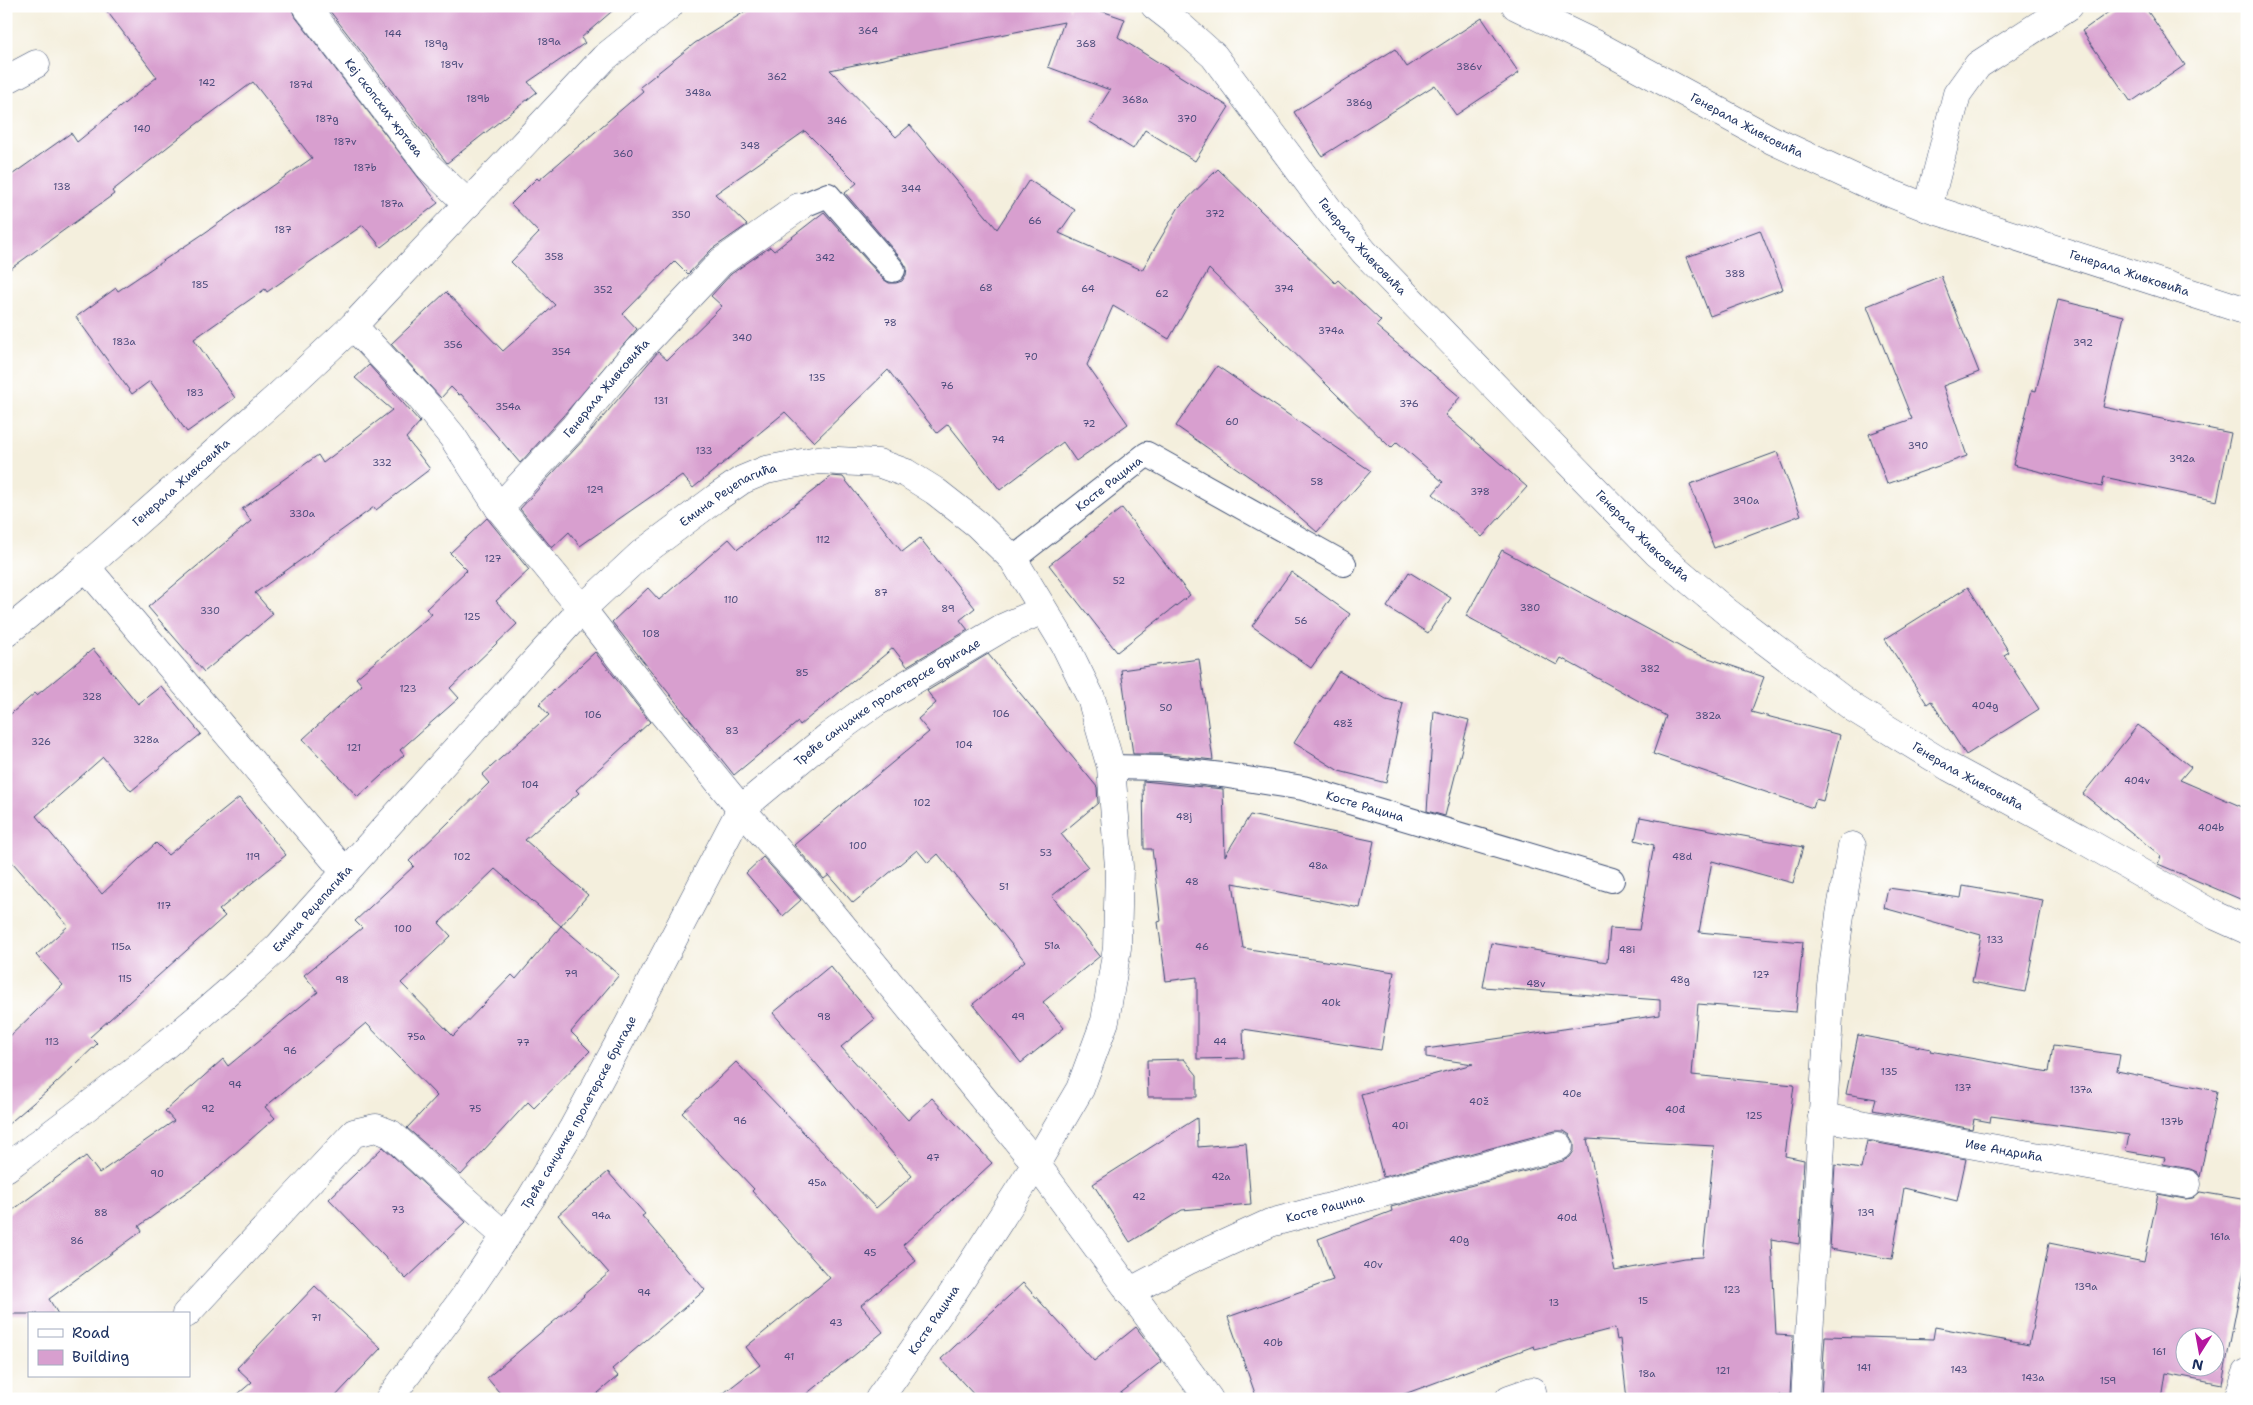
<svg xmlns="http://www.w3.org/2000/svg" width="2253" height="1405" viewBox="0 0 2253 1405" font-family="'Shantell Sans',sans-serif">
<rect width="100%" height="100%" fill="#fff"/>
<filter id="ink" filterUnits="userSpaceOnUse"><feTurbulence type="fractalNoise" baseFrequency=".02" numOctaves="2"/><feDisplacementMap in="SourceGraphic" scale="10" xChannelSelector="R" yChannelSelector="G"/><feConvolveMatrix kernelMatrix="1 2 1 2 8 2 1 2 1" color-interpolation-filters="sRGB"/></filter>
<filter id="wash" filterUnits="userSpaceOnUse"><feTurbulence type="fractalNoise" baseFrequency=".0096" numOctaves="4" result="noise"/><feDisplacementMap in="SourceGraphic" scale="20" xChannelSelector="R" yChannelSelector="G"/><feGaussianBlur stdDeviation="1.12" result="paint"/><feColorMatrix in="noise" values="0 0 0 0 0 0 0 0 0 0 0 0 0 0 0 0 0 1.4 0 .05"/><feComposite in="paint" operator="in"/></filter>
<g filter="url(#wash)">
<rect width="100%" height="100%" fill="#f4efdd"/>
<g id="blocks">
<path fill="#d89fcf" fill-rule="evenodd" d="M 103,6 L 291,6 L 294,15 L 438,203 L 381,247 L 363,225 L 267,292 L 265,289 L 194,339 L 235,398 L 187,432 L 150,381 L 132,394 L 76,317 L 116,288 L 118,291 L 203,234 L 312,158 L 253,82 L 194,126 L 112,191 L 114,194 L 6,272 L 6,179 L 71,133 L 77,142 L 157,77 Z
M 326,6 L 618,6 L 581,38 L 585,43 L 528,82 L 537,92 L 447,163 Z
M 754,6 L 1068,6 L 1068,11 L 1070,6 L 1087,6 L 1125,19 L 1118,37 L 1229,107 L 1195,161 L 1145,130 L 1133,149 L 1090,122 L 1110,90 L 1048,67 L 1064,22 L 830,70 L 896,137 L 910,125 L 997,229 L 1029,180 L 1075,210 L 1059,233 L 1142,270 L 1179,207 L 1218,169 L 1335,283 L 1338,280 L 1381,321 L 1376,326 L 1460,397 L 1445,415 L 1527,487 L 1482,537 L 1433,494 L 1443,482 L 1397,442 L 1391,448 L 1209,269 L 1169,339 L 1113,306 L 1087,365 L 1128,424 L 1076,461 L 1063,442 L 1000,490 L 948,424 L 937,433 L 888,370 L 814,442 L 785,412 L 693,488 L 682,475 L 580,546 L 569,532 L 552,548 L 520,509 L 586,437 L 658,352 L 667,360 L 722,306 L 711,296 L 731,274 L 770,247 L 774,251 L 824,212 L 883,279 L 889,283 L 896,283 L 902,281 L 906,275 L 907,268 L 903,261 L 845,193 L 857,183 L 805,131 L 715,194 L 747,225 L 712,249 L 688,274 L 675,261 L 623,314 L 637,329 L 563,416 L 520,463 L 461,394 L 459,395 L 451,387 L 441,398 L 391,344 L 446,292 L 503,351 L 555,305 L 511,262 L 539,233 L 511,204 L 537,178 L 539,180 L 643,91 L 640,87 L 695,43 Z
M 2117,6 L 2144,6 L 2185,65 L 2131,102 L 2082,31 Z
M 1482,18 L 1519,73 L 1456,115 L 1435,85 L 1322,156 L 1294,112 L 1395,49 L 1407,67 Z
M 1760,230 L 1783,289 L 1710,316 L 1687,257 Z
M 1941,276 L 1979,372 L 1943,386 L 1967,456 L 1887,484 L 1869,434 L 1912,419 L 1867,306 Z
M 2058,300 L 2124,316 L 2103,407 L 2231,433 L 2217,501 L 2104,477 L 2102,487 L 2013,465 L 2032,390 L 2036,391 Z
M 369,365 L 420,422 L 406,438 L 430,469 L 376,510 L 374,507 L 255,593 L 273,614 L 204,672 L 148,607 L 251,521 L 242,509 L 318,455 L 323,463 L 392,410 L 355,378 Z
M 1217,366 L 1371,471 L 1317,532 L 1271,492 L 1176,426 Z
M 1777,452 L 1801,515 L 1714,548 L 1690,484 Z
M 832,476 L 843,477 L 902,552 L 920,538 L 975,608 L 960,620 L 968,630 L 907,666 L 893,648 L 800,725 L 798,722 L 734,775 L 612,622 L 648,588 L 659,600 L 729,539 L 738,549 Z
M 1122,508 L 1190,595 L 1117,652 L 1049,565 Z
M 487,518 L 529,570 L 496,601 L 517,624 L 450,688 L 459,698 L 400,750 L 404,755 L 358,797 L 303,739 L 362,685 L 356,678 L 432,614 L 426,609 L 467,570 L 450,553 Z
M 1502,550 L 1688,651 L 1764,677 L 1751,712 L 1840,735 L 1823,801 L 1816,799 L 1813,808 L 1653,754 L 1666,716 L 1561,658 L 1557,665 L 1466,616 Z
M 1291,572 L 1350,614 L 1311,668 L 1252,626 Z
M 1409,572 L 1451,598 L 1428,633 L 1387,607 Z
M 1968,587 L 2009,652 L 2004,655 L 2039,709 L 1966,755 L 1931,701 L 1927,704 L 1885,639 Z
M 93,649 L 138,704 L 161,686 L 201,734 L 131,791 L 103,757 L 36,816 L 102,894 L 156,843 L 168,855 L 239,798 L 286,855 L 219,910 L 225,916 L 90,1037 L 97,1044 L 53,1086 L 6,1126 L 6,1040 L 63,985 L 36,955 L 68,926 L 6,855 L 6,718 L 35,693 L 37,695 Z
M 595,652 L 650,722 L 576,790 L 579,793 L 525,840 L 588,895 L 561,926 L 619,975 L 571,1032 L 590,1051 L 534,1108 L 528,1102 L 461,1175 L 407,1128 L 437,1096 L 366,1023 L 265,1107 L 275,1118 L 209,1176 L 139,1226 L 142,1231 L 49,1299 L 58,1314 L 6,1314 L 6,1215 L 86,1156 L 99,1173 L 174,1121 L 165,1111 L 223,1059 L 228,1066 L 318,992 L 304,975 L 362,928 L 355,921 L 414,866 L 409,861 L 489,783 L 482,775 L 549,715 L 539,704 ZM 495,869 L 561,926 L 516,979 L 512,975 L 453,1036 L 401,983 L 451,936 L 439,923 Z
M 988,654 L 1097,787 L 1098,803 L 1061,834 L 1088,867 L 1052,896 L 1100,956 L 1043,1002 L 1064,1028 L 1021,1063 L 973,1004 L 1025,961 L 938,854 L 928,863 L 917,850 L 853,903 L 829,875 L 824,879 L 794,845 L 929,732 L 918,719 L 936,703 L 927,691 Z
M 1199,659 L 1213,760 L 1161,754 L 1133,754 L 1121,670 Z
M 1339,671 L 1386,699 L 1403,703 L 1386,783 L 1339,771 L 1294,743 Z
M 1434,711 L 1469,720 L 1445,816 L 1427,811 Z
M 2138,725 L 2191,767 L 2180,780 L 2247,809 L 2247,902 L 2158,864 L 2161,856 L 2083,794 Z
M 1143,781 L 1223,789 L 1225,856 L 1250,815 L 1374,841 L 1360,908 L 1233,883 L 1243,948 L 1394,972 L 1381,1050 L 1243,1029 L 1244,1058 L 1197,1059 L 1197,977 L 1166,981 L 1158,922 L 1161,921 L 1152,849 L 1144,849 Z
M 1640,817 L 1803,847 L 1793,883 L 1712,861 L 1699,932 L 1803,942 L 1796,1012 L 1698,1004 L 1692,1075 L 1794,1085 L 1785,1156 L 1804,1160 L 1799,1244 L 1771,1239 L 1776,1335 L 1793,1336 L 1790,1395 L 1779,1395 L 1780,1399 L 1627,1399 L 1620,1339 L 1617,1340 L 1615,1328 L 1535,1349 L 1534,1346 L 1391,1399 L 1257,1399 L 1228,1317 L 1333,1280 L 1318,1239 L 1392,1211 L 1391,1207 L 1563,1161 L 1570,1157 L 1574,1151 L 1574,1142 L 1570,1135 L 1564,1131 L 1555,1131 L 1383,1177 L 1361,1094 L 1473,1064 L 1426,1057 L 1426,1049 L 1660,1015 L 1660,1000 L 1483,987 L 1491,943 L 1607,962 L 1610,928 L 1639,930 L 1654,845 L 1635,840 ZM 1587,1139 L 1714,1146 L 1703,1257 L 1685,1258 L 1615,1271 Z
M 763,857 L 801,900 L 783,916 L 746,873 Z
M 1963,886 L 2043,900 L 2025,992 L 1972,982 L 1981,935 L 1884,908 L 1888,888 L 1961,898 Z
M 830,966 L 875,1019 L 841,1047 L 908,1120 L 932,1098 L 992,1163 L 903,1245 L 916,1261 L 861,1305 L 883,1332 L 800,1399 L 716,1399 L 760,1365 L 746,1347 L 830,1278 L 752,1191 L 754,1189 L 682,1113 L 736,1062 L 876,1208 L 912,1176 L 773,1013 Z
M 1858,1035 L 1931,1049 L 1930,1051 L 2049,1072 L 2053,1046 L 2120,1055 L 2117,1071 L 2217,1091 L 2200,1177 L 2197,1172 L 2190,1169 L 2163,1164 L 2165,1158 L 2126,1151 L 2129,1135 L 1991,1116 L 1990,1122 L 1974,1119 L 1972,1129 L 1873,1110 L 1876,1099 L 1846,1094 Z
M 1184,1059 L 1197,1075 L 1197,1097 L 1148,1097 L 1147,1060 Z
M 1197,1118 L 1198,1147 L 1246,1143 L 1251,1204 L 1182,1210 L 1130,1242 L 1093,1184 Z
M 1867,1141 L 1966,1159 L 1957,1201 L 1904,1188 L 1892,1259 L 1830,1249 L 1835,1165 L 1861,1169 Z
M 383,1147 L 466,1222 L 406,1279 L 329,1199 Z
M 608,1172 L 645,1214 L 642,1216 L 705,1290 L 612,1369 L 618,1376 L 591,1399 L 505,1399 L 487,1378 L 584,1296 L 583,1295 L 609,1273 L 558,1215 Z
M 2200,1192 L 2247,1200 L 2247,1255 L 2222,1384 L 2166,1373 L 2162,1399 L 1938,1399 L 1821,1396 L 1825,1336 L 1933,1339 L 1935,1327 L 2029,1345 L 2049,1243 L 2144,1262 L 2158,1194 L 2185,1199 L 2193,1198 ZM 2186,1338 L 2216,1338 L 2216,1368 L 2186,1368 Z
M 1023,1283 L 1094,1361 L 1136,1327 L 1162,1361 L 1113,1399 L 978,1399 L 941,1359 Z
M 315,1286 L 381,1348 L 333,1399 L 232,1399 L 252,1382 L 237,1368 Z"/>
</g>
</g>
<g filter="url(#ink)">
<use href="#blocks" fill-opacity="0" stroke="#3c4c71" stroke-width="1"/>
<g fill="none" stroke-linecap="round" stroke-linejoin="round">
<defs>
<g id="lane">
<path d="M 799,207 L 828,195 L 893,270"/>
<path id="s1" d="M 1013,559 L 1147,454 L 1344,564"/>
<path id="s2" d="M 1111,767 L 1160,768 L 1222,775 L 1303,788 L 1612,880"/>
</g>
<g id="street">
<path id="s3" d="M 306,6 L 429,167 L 468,204"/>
<path id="s4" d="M 1155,6 L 1177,23 L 1214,56 L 1332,214 L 1365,253 L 1657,553 L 1727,612 L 1855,709 L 1949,767 L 2080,838 L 2216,916 L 2247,930"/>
<path id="s5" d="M 1516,6 L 1593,43 L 1772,140 L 1867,184 L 1928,208 L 2247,311"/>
<path d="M 6,80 L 36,64"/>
<path d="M 1928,208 L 1957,94 L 1978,65 L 2069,6"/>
<path d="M 353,326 L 420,397 L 452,436 L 499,508 L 582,609 L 661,711 L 741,809 L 813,890 L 939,1044 L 1036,1164 L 1209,1399"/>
<path id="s6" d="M 499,508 L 575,426 L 587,410 L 631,358 L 721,262 L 799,207"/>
<path d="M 86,567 L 345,872"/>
<path id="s7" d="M 1822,1117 L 2187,1184"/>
<path id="s8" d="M 6,1168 C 100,1098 193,1027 278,947 L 582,609 L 641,554 L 716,498 L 742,480 L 766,470 L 818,460 L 878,463 L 906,473 L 935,491 L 977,524 L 1013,559 L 1065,645 L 1091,698 L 1111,767 L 1119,867 L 1117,948 L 1105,1021 L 1080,1089 L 1036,1164 L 949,1299 L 879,1399"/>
<path id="s9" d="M 1129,1292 L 1189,1260 L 1270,1223 L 1559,1146"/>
<path d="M 186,1314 L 354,1133 L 376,1128 L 391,1134 L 506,1237"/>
<path id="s10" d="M 389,1399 L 465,1296 L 531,1198 L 573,1128 L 620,1041 L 741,809 L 829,736 L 875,703 L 1002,628 L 1043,610"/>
<path d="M 1509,1399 L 1532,1391"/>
<path d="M 1805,1399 L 1831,985 L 1840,915 L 1852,846"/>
<path d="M 2238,1399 L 2247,1373"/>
</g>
<g id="secondary">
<path id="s11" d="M 6,633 L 86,567 L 276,398 L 353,326 L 604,58 L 669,6"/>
</g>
</defs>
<use href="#lane" stroke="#3c4c71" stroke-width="26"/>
<use href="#street" stroke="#3c4c71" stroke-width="29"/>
<use href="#secondary" stroke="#3c4c71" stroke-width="29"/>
<use href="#lane" stroke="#fff" stroke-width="24"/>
<use href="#street" stroke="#fff" stroke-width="28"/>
<use href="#secondary" stroke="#fff" stroke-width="28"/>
</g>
</g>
<g text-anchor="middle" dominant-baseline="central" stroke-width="5" stroke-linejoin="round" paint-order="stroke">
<g font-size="10" fill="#4a4b7a">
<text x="868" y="30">364</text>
<text x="393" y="33">144</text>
<text x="549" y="41">189a</text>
<text x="436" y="43">189g</text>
<text x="1086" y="43">368</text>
<text x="452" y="64">189v</text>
<text x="1469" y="66">386v</text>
<text x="777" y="76">362</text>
<text x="207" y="82">142</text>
<text x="301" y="84">187d</text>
<text x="698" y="92">348a</text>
<text x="478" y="98">189b</text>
<text x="1135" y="99">368a</text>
<text x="1359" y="102">386g</text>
<text x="327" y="118">187g</text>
<text x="1187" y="118">370</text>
<text x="837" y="120">346</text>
<text x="142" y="128">140</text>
<text x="345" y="141">187v</text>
<text x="750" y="145">348</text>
<text x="623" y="153">360</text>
<text x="365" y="167">187b</text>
<text x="62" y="186">138</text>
<text x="911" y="188">344</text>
<text x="392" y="203">187a</text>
<text x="1215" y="213">372</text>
<text x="681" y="214">350</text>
<text x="1035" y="220">66</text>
<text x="283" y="229">187</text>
<text x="554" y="256">358</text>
<text x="825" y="257">342</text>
<text x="1735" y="273">388</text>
<text x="200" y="284">185</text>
<text x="986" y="287">68</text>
<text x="1088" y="288">64</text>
<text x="1284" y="288">374</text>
<text x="603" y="289">352</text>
<text x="1162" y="293">62</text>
<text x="890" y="322">78</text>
<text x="1331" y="330">374a</text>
<text x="742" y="337">340</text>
<text x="124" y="341">183a</text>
<text x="2083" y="342">392</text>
<text x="453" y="344">356</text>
<text x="561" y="351">354</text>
<text x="1031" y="356">70</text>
<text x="817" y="377">135</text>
<text x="947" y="385">76</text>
<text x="195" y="392">183</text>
<text x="661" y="400">131</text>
<text x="1409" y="403">376</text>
<text x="508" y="406">354a</text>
<text x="1232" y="421">60</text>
<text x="1089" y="423">72</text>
<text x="998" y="439">74</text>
<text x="1918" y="445">390</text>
<text x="704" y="450">133</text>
<text x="2182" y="458">392a</text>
<text x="382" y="462">332</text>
<text x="1317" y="481">58</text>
<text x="595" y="489">129</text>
<text x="1480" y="491">378</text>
<text x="1746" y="500">390a</text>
<text x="302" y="513">330a</text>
<text x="823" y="539">112</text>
<text x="493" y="558">127</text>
<text x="1119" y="580">52</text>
<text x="881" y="592">87</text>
<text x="731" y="599">110</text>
<text x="1530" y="607">380</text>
<text x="948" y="608">89</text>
<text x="210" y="610">330</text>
<text x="472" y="616">125</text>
<text x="1301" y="620">56</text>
<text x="651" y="633">108</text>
<text x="1650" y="668">382</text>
<text x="802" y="672">85</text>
<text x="408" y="688">123</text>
<text x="92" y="696">328</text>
<text x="1985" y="705">404g</text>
<text x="1166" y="707">50</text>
<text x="1001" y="713">106</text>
<text x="593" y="714">106</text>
<text x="1708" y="715">382a</text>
<text x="1343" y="723">48ž</text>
<text x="732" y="730">83</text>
<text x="146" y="739">328a</text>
<text x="41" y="741">326</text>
<text x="964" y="744">104</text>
<text x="354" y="747">121</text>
<text x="2137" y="780">404v</text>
<text x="530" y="784">104</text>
<text x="922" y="802">102</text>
<text x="1184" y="816">48j</text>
<text x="2211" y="827">404b</text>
<text x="858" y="845">100</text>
<text x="1046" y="852">53</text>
<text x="253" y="856">119</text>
<text x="462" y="856">102</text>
<text x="1682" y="856">48d</text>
<text x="1318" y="865">48a</text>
<text x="1192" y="881">48</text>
<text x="1004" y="886">51</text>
<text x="164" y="905">117</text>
<text x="403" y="928">100</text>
<text x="1995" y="939">133</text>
<text x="1052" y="945">51a</text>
<text x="121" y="946">115a</text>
<text x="1202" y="946">46</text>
<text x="1627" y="949">48i</text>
<text x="571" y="973">79</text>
<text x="1761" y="974">127</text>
<text x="125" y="978">115</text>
<text x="342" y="979">98</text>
<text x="1680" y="979">48g</text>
<text x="1536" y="983">48v</text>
<text x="1331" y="1002">40k</text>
<text x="824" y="1016">98</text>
<text x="1018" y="1016">49</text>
<text x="416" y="1036">75a</text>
<text x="52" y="1041">113</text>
<text x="1220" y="1041">44</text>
<text x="523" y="1042">77</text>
<text x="290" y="1050">96</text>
<text x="1889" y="1071">135</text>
<text x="235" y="1084">94</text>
<text x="1963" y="1087">137</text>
<text x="2081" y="1089">137a</text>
<text x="1572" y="1093">40e</text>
<text x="1479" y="1101">40ž</text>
<text x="208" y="1108">92</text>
<text x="475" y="1108">75</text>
<text x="1675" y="1109">40đ</text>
<text x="1754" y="1115">125</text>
<text x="740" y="1120">96</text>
<text x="2172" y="1121">137b</text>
<text x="1400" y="1125">40i</text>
<text x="933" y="1157">47</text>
<text x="157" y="1173">90</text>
<text x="1221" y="1176">42a</text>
<text x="817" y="1182">45a</text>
<text x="1139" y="1196">42</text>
<text x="398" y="1209">73</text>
<text x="101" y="1212">88</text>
<text x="1866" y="1212">139</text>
<text x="601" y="1215">94a</text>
<text x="1567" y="1217">40d</text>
<text x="2220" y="1236">161a</text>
<text x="1459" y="1239">40g</text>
<text x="77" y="1240">86</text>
<text x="870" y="1252">45</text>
<text x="1373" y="1264">40v</text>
<text x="2086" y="1286">139a</text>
<text x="1732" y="1289">123</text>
<text x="644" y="1292">94</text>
<text x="1643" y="1300">15</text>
<text x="1554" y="1302">13</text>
<text x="316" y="1317">71</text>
<text x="836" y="1322">43</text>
<text x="1273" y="1342">40b</text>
<text x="2159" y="1351">161</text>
<text x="789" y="1356">41</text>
<text x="1864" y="1367">141</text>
<text x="1959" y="1369">143</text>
<text x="1723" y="1370">121</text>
<text x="1647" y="1373">18a</text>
<text x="2033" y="1377">143a</text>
<text x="2108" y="1380">159</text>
</g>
<g font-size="12" fill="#1b2f5e" stroke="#fff">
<text stroke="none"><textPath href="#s3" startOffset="128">Кеј скопских жртава</textPath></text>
<text stroke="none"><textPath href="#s5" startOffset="260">Генерала Живковића</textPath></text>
<text stroke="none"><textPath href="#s4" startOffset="319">Генерала Живковића</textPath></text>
<text stroke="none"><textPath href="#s5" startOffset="671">Генерала Живковића</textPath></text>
<text stroke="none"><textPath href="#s6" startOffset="161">Генерала Живковића</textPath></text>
<text stroke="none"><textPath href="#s11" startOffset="231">Генерала Живковића</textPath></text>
<text stroke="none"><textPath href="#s1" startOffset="122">Косте Рацина</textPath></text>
<text stroke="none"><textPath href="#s8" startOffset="992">Емина Реџепагића</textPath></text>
<text stroke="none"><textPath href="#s4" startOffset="722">Генерала Живковића</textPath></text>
<text stroke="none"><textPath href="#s10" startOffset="870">Треће санџачке пролетерске бригаде</textPath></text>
<text stroke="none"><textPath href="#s4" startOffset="1128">Генерала Живковића</textPath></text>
<text stroke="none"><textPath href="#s2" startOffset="258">Косте Рацина</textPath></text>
<text stroke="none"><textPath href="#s8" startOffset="402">Емина Реџепагића</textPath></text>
<text stroke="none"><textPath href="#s10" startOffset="344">Треће санџачке пролетерске бригаде</textPath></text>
<text stroke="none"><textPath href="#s7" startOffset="185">Иве Андрића</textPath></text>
<text stroke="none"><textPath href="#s9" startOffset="214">Косте Рацина</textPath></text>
<text transform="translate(934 1320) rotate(-56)">Косте Рацина</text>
</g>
</g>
<rect width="2253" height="1405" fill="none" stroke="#fff" stroke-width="25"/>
<rect x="28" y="1312" width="162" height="65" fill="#ffffff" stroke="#a4acbf"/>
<rect x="38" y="1329" width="25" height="8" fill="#ffffff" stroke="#a4acbf"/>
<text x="72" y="1338" font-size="15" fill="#1b2f5e">Road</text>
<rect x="38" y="1350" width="25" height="15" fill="#d89fcf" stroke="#a4acbf"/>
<text x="72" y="1362" font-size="15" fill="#1b2f5e">Building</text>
<g transform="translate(2200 1352) rotate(191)"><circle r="24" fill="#ffffff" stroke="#a4acbf"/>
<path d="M0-4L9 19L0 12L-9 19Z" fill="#b5179e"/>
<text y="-8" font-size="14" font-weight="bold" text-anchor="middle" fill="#1b2f5e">N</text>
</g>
</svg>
